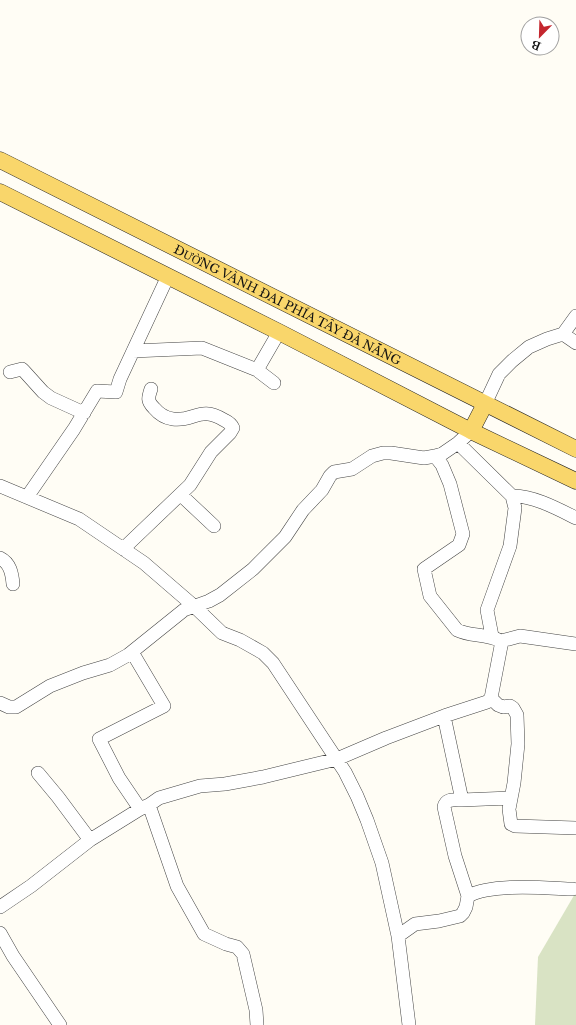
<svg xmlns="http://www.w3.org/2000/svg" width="576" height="1025" viewBox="0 0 576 1025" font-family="'Libre Baskerville',serif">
<rect width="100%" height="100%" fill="#fffdf5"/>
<path fill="#d9e3c4" d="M 576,892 L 576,1025 L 535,1025 L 538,957 Z"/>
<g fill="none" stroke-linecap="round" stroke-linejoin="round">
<defs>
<path id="minor" d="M 563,334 L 576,343
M 133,351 L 202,348 L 257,370 L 279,332
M 257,370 L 274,383
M 10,372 L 22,369 L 24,371 L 43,392 L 51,398 L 84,413
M 485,404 L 499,374 L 512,361 L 529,347 L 547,339 L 563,334 L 576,316
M 458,443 L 512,496 C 532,495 558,509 576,518
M 435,456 L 442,465 L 450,484 L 463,534 L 459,545 L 424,569 L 430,596 L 457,630 C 471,637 485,633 501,641
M 0,486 L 79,519 L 144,563 L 195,607 L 222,633 L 240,640 L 263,653 L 273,663 L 345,772 L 357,796 L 367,820 L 382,863 L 398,936 L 409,1025
M 181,495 L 214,526
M 27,497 L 74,429 L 97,391 L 116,392 L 120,379 L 168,276
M 123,549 L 190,485 L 211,452 L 230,433 L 233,428 C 231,423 228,422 224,420 C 200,405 194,422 173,419 C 165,418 159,414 154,408 C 147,401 148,398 151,389
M 0,558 C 10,563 12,573 13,584
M 492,636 L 487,610 L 510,546 L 515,508 L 512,496
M 132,652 L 164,706 L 99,739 L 119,778 L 140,809
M 491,698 L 498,705 L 503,707 L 510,706 L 513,708 L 517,715 L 518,744 L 514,783 L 509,809 L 511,824 L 515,826 L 576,828
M 0,703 L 9,707 L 16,707 L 50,686 L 83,673 L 110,665 L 128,655 L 184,610 L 209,601 L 220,595 L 253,569 L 285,537 L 303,510 L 322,490 L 330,476 L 334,472 L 352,469 L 372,456 L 383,453 L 391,453 L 424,458 L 435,456 L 442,454 L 458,443 L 471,431
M 444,716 L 462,800 L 510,798
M 38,773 L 58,797 L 90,840
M 149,805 L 177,886 L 204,934 L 226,944 L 237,947 L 243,954 L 256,1010 L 257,1025
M 468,896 C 493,883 545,888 573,889
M 0,907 L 31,886 L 90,840 L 140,809 L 149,805 L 159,798 L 200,786 L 225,784 L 263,777 L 337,759 L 386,738 L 444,716 L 487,702 L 491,698 L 501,646 L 501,641 L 520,636 L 576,644
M 0,933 L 13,956 L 60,1025
M 398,936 L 415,924 L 439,921 L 460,916 L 463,913 L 466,907 L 468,896 L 455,856 L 444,807 C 446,798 454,800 462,800"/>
<g id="major">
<path id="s1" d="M 0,160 L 576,449"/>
<path d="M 0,192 L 279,332 L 471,431 L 576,481"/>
<path d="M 471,431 L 485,404"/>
</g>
</defs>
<use href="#minor" stroke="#444" stroke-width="14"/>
<use href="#major" stroke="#222" stroke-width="17"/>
<use href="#minor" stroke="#fff" stroke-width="13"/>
<use href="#major" stroke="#f9d66b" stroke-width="16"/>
</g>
<g text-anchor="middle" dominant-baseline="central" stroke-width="4" stroke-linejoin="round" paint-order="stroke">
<g font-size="12" fill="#111" stroke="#fff">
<text stroke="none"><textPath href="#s1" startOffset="322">ĐƯỜNG VÀNH ĐAI PHÍA TÂY ĐÀ NẴNG</textPath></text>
</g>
</g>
<g transform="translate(540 36) rotate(203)"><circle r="19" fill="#ffffff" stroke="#a0a0a0"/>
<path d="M0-3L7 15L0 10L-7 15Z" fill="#c4262e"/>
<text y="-6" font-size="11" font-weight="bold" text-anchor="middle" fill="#111111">B</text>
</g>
</svg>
